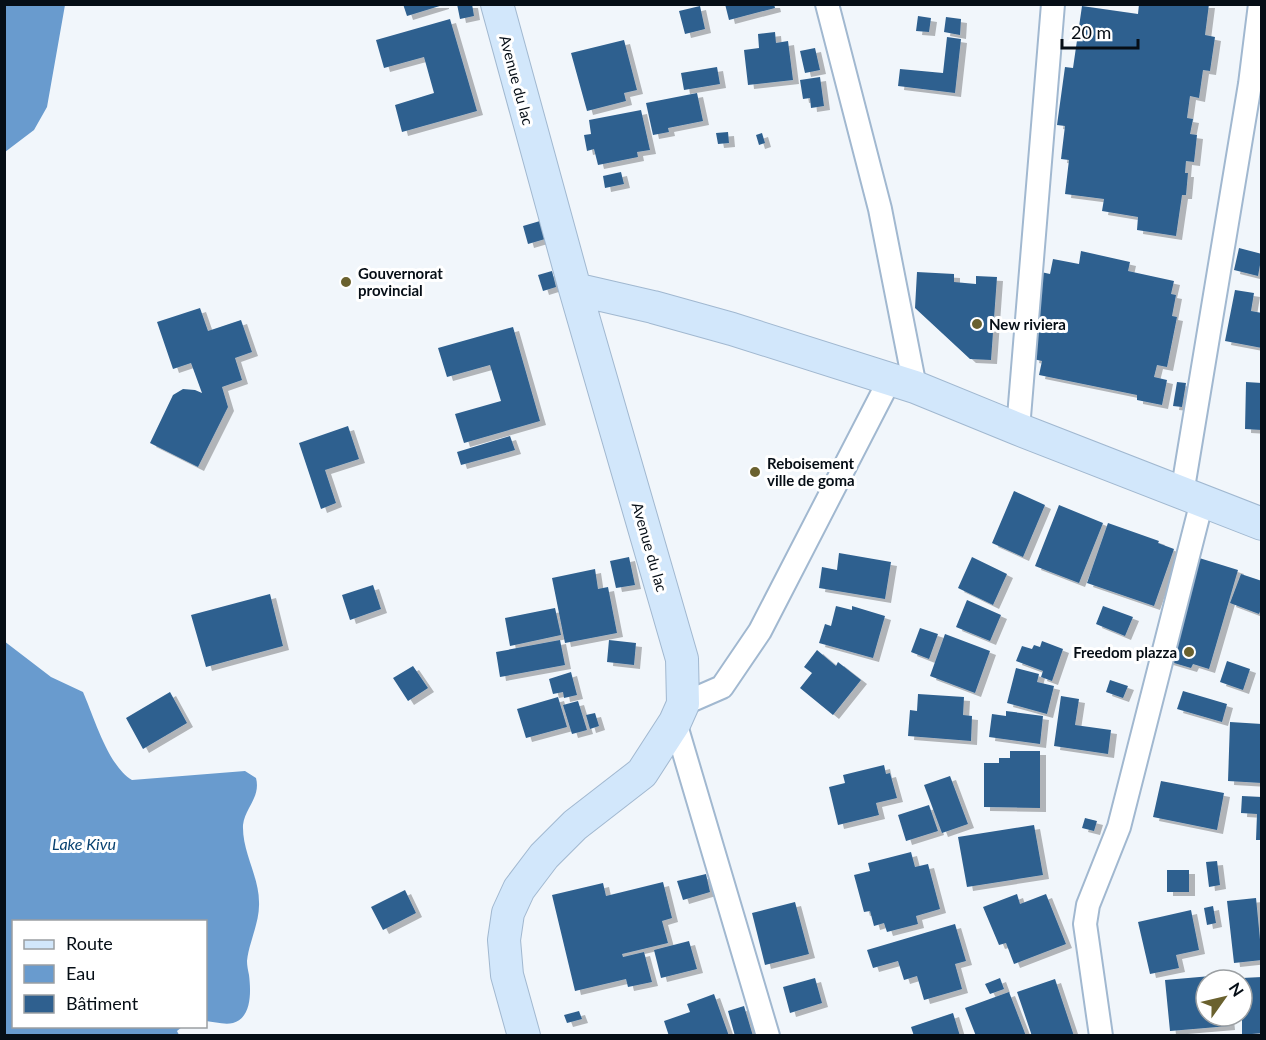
<svg xmlns="http://www.w3.org/2000/svg" width="1266" height="1040" viewBox="0 0 1266 1040" font-family="Lato,sans-serif">
<defs>
<filter id="shadow"><feDropShadow dx="6" dy="4" stdDeviation="0" flood-color="#0004"/></filter>
</defs>
<rect width="100%" height="100%" fill="#f1f6fb"/>
<path fill="#699bce" d="M 5,4 L 65,5 L 47,107 L 34,130 L 5,152 Z
M 4,641 L 51,677 L 83,692 C 94,717 108,766 132,780 L 245,771 L 256,778 C 261,797 245,808 243,825 C 242,852 259,876 259,902 C 260,922 249,942 247,961 C 247,966 248,970 249,975 C 251,991 252,1018 233,1023 C 225,1025 214,1022 206,1021 L 206,922 L 14,922 L 14,1026 L 182,1027 L 177,1031 L 179,1035 L 5,1035 Z"/>
<path fill="#2f608f" filter="url(#shadow)" d="M 403,4 L 443,4 L 443,5 L 407,16 Z
M 457,4 L 472,4 L 474,16 L 460,19 Z
M 725,4 L 774,4 L 775,8 L 729,20 Z
M 1139,4 L 1209,4 L 1205,35 L 1215,37 L 1210,71 L 1203,70 L 1199,98 L 1190,96 L 1187,118 L 1193,119 L 1190,134 L 1197,135 L 1194,162 L 1186,161 L 1185,173 L 1188,173 L 1186,195 L 1182,195 L 1176,236 L 1137,230 L 1138,217 L 1102,211 L 1104,199 L 1065,194 L 1069,160 L 1061,159 L 1065,126 L 1057,125 L 1065,67 L 1073,68 L 1082,6 L 1138,14 Z
M 700,6 L 705,29 L 685,34 L 679,11 Z
M 918,16 L 931,18 L 929,32 L 916,31 Z
M 946,17 L 961,19 L 960,35 L 944,32 Z
M 450,19 L 477,111 L 402,132 L 395,105 L 434,93 L 424,57 L 384,68 L 376,40 Z
M 775,32 L 776,43 L 788,41 L 793,80 L 748,85 L 744,50 L 759,48 L 758,34 Z
M 947,37 L 961,39 L 955,93 L 898,86 L 900,69 L 943,73 Z
M 624,40 L 637,90 L 624,93 L 626,101 L 587,111 L 571,53 Z
M 815,48 L 820,70 L 805,73 L 800,51 Z
M 717,67 L 720,84 L 684,90 L 681,73 Z
M 820,77 L 824,106 L 811,108 L 810,98 L 803,99 L 800,80 Z
M 697,93 L 703,121 L 668,128 L 669,132 L 653,135 L 646,103 Z
M 641,110 L 650,150 L 637,152 L 638,157 L 598,165 L 594,149 L 587,151 L 584,135 L 591,134 L 589,120 Z
M 728,132 L 729,143 L 718,144 L 716,133 Z
M 762,133 L 765,143 L 759,145 L 756,135 Z
M 621,172 L 624,184 L 605,188 L 603,176 Z
M 540,221 L 545,239 L 528,244 L 523,226 Z
M 1239,248 L 1262,254 L 1258,276 L 1234,270 Z
M 1081,251 L 1130,262 L 1128,271 L 1174,281 L 1171,294 L 1176,295 L 1172,316 L 1177,317 L 1167,367 L 1157,365 L 1154,377 L 1167,380 L 1162,405 L 1137,400 L 1137,395 L 1039,375 L 1042,361 L 1033,359 L 1039,326 L 1031,324 L 1041,272 L 1050,274 L 1053,259 L 1079,264 Z
M 552,271 L 556,287 L 543,291 L 538,275 Z
M 917,272 L 954,274 L 954,282 L 976,284 L 976,276 L 997,277 L 991,360 L 970,359 L 915,308 Z
M 1235,290 L 1254,293 L 1251,311 L 1262,313 L 1262,348 L 1225,341 Z
M 200,308 L 208,331 L 241,320 L 252,352 L 235,358 L 242,380 L 222,387 L 228,407 L 198,467 L 150,443 L 173,395 L 183,389 L 195,390 L 202,393 L 191,363 L 173,369 L 157,322 Z
M 513,327 L 540,421 L 464,443 L 455,414 L 501,401 L 490,365 L 447,377 L 438,348 Z
M 1177,382 L 1186,383 L 1182,407 L 1173,406 Z
M 1246,382 L 1262,383 L 1262,430 L 1245,429 Z
M 348,426 L 359,459 L 325,470 L 336,503 L 321,509 L 299,443 Z
M 510,436 L 515,450 L 461,465 L 457,452 Z
M 1014,491 L 1045,505 L 1023,557 L 992,543 Z
M 1059,505 L 1103,523 L 1079,583 L 1035,566 Z
M 1108,523 L 1159,541 L 1158,543 L 1174,549 L 1154,606 L 1087,583 Z
M 839,553 L 891,562 L 885,599 L 819,588 L 822,567 L 837,570 Z
M 629,557 L 635,585 L 616,588 L 610,561 Z
M 972,557 L 1007,574 L 993,605 L 958,588 Z
M 1196,557 L 1238,570 L 1209,669 L 1193,664 L 1191,668 L 1164,660 Z
M 595,569 L 598,589 L 608,587 L 617,633 L 565,643 L 552,578 Z
M 1241,574 L 1262,581 L 1262,607 L 1259,614 L 1230,603 Z
M 373,585 L 381,609 L 350,620 L 342,595 Z
M 270,594 L 283,646 L 206,667 L 191,615 Z
M 967,600 L 1001,615 L 990,641 L 956,627 Z
M 836,606 L 852,610 L 852,606 L 885,616 L 873,658 L 819,643 L 825,624 L 831,626 Z
M 1103,606 L 1133,617 L 1125,636 L 1096,624 Z
M 555,608 L 561,635 L 510,646 L 505,618 Z
M 920,628 L 938,634 L 929,659 L 911,652 Z
M 945,634 L 990,651 L 975,693 L 930,676 Z
M 560,640 L 565,665 L 500,677 L 496,652 Z
M 609,640 L 636,643 L 634,665 L 607,662 Z
M 1042,641 L 1063,649 L 1052,681 L 1041,677 L 1043,671 L 1016,661 L 1022,646 L 1032,649 L 1034,645 L 1040,647 Z
M 817,650 L 836,666 L 838,662 L 861,680 L 833,715 L 800,688 L 812,673 L 804,667 Z
M 1227,661 L 1250,669 L 1243,690 L 1220,682 Z
M 413,666 L 428,688 L 408,701 L 393,678 Z
M 1016,668 L 1039,674 L 1037,682 L 1054,686 L 1047,714 L 1007,703 Z
M 571,672 L 577,695 L 564,698 L 563,692 L 553,694 L 549,679 Z
M 1110,680 L 1128,686 L 1123,698 L 1106,692 Z
M 1183,691 L 1227,704 L 1222,722 L 1177,709 Z
M 170,692 L 187,723 L 143,749 L 126,718 Z
M 918,694 L 964,697 L 963,715 L 972,716 L 971,741 L 908,736 L 910,710 L 917,711 Z
M 1061,696 L 1079,699 L 1075,725 L 1111,730 L 1108,754 L 1054,746 Z
M 558,697 L 567,727 L 526,738 L 517,709 Z
M 578,701 L 587,730 L 572,734 L 563,705 Z
M 1006,711 L 1043,716 L 1040,744 L 989,737 L 992,714 L 1006,716 Z
M 595,713 L 599,726 L 590,729 L 586,715 Z
M 1230,722 L 1262,724 L 1262,783 L 1228,781 Z
M 1010,751 L 1040,751 L 1040,808 L 984,807 L 984,763 L 999,763 L 999,758 L 1010,758 Z
M 884,765 L 886,774 L 890,773 L 897,798 L 876,803 L 879,815 L 838,825 L 829,787 L 845,783 L 843,775 Z
M 950,776 L 968,824 L 942,833 L 924,785 Z
M 1161,781 L 1224,793 L 1217,830 L 1153,817 Z
M 1242,796 L 1262,797 L 1262,840 L 1256,840 L 1257,814 L 1241,813 Z
M 929,805 L 938,831 L 906,841 L 898,815 Z
M 1085,818 L 1097,821 L 1094,831 L 1082,828 Z
M 1034,825 L 1043,875 L 967,887 L 958,837 Z
M 911,852 L 915,867 L 928,864 L 940,909 L 916,916 L 918,924 L 887,932 L 884,923 L 874,926 L 870,911 L 864,912 L 854,875 L 870,871 L 868,863 Z
M 1217,861 L 1220,885 L 1209,887 L 1206,862 Z
M 1167,870 L 1189,870 L 1189,892 L 1167,892 Z
M 706,874 L 710,892 L 683,900 L 677,881 Z
M 663,882 L 672,918 L 662,921 L 668,943 L 622,954 L 623,957 L 644,952 L 652,982 L 628,987 L 626,979 L 575,991 L 552,895 L 603,883 L 606,896 Z
M 405,890 L 416,913 L 383,930 L 371,907 Z
M 1017,894 L 1020,904 L 1046,894 L 1066,944 L 1014,964 L 1006,943 L 999,945 L 983,907 Z
M 1256,898 L 1262,960 L 1234,963 L 1227,901 Z
M 795,902 L 809,954 L 765,965 L 752,913 Z
M 1213,906 L 1216,923 L 1207,925 L 1204,908 Z
M 1191,910 L 1199,950 L 1176,955 L 1179,968 L 1150,974 L 1138,922 Z
M 955,924 L 966,961 L 955,964 L 962,989 L 924,1000 L 917,976 L 904,980 L 898,961 L 873,968 L 867,950 Z
M 689,941 L 697,969 L 661,978 L 654,950 Z
M 1211,976 L 1212,980 L 1206,980 L 1206,1016 L 1228,1016 L 1229,1026 L 1170,1031 L 1165,980 Z
M 1262,977 L 1262,1033 L 1242,1035 L 1242,978 Z
M 815,978 L 822,1003 L 790,1013 L 783,987 Z
M 1000,978 L 1004,989 L 990,994 L 985,984 Z
M 1055,979 L 1074,1036 L 1032,1036 L 1017,992 Z
M 1009,992 L 1026,1036 L 976,1036 L 965,1008 Z
M 714,994 L 729,1036 L 669,1036 L 664,1021 L 690,1012 L 687,1004 Z
M 744,1006 L 753,1036 L 735,1036 L 728,1011 Z
M 579,1011 L 582,1019 L 567,1023 L 564,1015 Z
M 953,1013 L 960,1036 L 914,1036 L 911,1027 Z"/>
<g fill="none" stroke-linecap="round" stroke-linejoin="round">
<defs>
<path id="street" d="M 827,4 L 880,209 L 915,387
M 1018,429 L 1053,4
M 1182,494 L 1250,84 L 1260,4
M 683,704 L 722,687 L 760,631 L 890,379
M 675,722 L 768,1036
M 1101,1036 L 1085,924 L 1088,905 L 1119,827 L 1202,501"/>
<path id="secondary" d="M 497,4 L 575,289 L 682,659 L 683,704 L 675,722 L 642,773 L 575,825 L 544,856 L 519,889 L 508,913 L 504,940 L 507,975 L 524,1036
M 575,289 L 653,307 L 732,329 L 915,387 L 1018,429 L 1262,524"/>
</defs>
<use href="#street" stroke="#a1b8d0" stroke-width="26"/>
<use href="#secondary" stroke="#a1b8d0" stroke-width="34"/>
<use href="#street" stroke="#fff" stroke-width="22"/>
<use href="#secondary" stroke="#d2e7fb" stroke-width="32"/>
</g>
<g fill="#6a612e" stroke="#fff" stroke-width="2">
<circle cx="346" cy="282" r="6"/>
<circle cx="977" cy="324" r="6"/>
<circle cx="755" cy="472" r="6"/>
<circle cx="1189" cy="652" r="6"/>
</g>
<g text-anchor="middle" dominant-baseline="central" stroke-width="6" stroke-linejoin="round" paint-order="stroke">
<g font-size="15" fill="#060e16" stroke="#fff">
<text transform="translate(517 80) rotate(75)">Avenue du lac</text>
<text transform="translate(650 547) rotate(74)">Avenue du lac</text>
</g>
<g font-size="15" font-weight="bold" fill="#060e16" stroke="#fff" text-anchor="start">
<text x="358" y="273">Gouvernorat<tspan x="358" dy="17">provincial</tspan></text>
<text x="989" y="324">New riviera</text>
<text x="767" y="463">Reboisement<tspan x="767" dy="17">ville de goma</tspan></text>
<text x="1177" y="652" text-anchor="end">Freedom plazza</text>
</g>
<g font-size="16" font-style="italic" fill="#084271" stroke="#fff">
<text x="84" y="843">Lake Kivu</text>
</g>
</g>
<rect width="1266" height="1040" fill="none" stroke="#060e16" stroke-width="12"/>
<rect x="12" y="920" width="195" height="108" fill="#ffffff" stroke="#9b9fa2" stroke-width="1.5"/>
<rect x="24" y="940" width="30" height="9" fill="#d2e7fb" stroke="#9b9fa2" stroke-width="1.5"/>
<text x="66" y="950" font-size="18" fill="#060e16">Route</text>
<rect x="24" y="965" width="30" height="18" fill="#699bce" stroke="#9b9fa2" stroke-width="1.5"/>
<text x="66" y="980" font-size="18" fill="#060e16">Eau</text>
<rect x="24" y="995" width="30" height="18" fill="#2f608f" stroke="#9b9fa2" stroke-width="1.5"/>
<text x="66" y="1010" font-size="18" fill="#060e16">Bâtiment</text>
<g transform="translate(1224 998) rotate(56)"><circle r="28" fill="#ffffff" stroke="#9b9fa2" stroke-width="1.5"/>
<path d="M0-4.5L10 22L0 15L-10 22Z" fill="#6a612e"/>
<text y="-9" font-size="16" font-weight="bold" text-anchor="middle" fill="#060e16">N</text>
</g>
<path d="M1062 39v9h76v-9" fill="none" stroke="#060e16" stroke-width="3"/>
<text x="1071" y="39" font-size="18" fill="#060e16" stroke="#ffffff" stroke-width="4.5" paint-order="stroke">20 m</text>
</svg>
